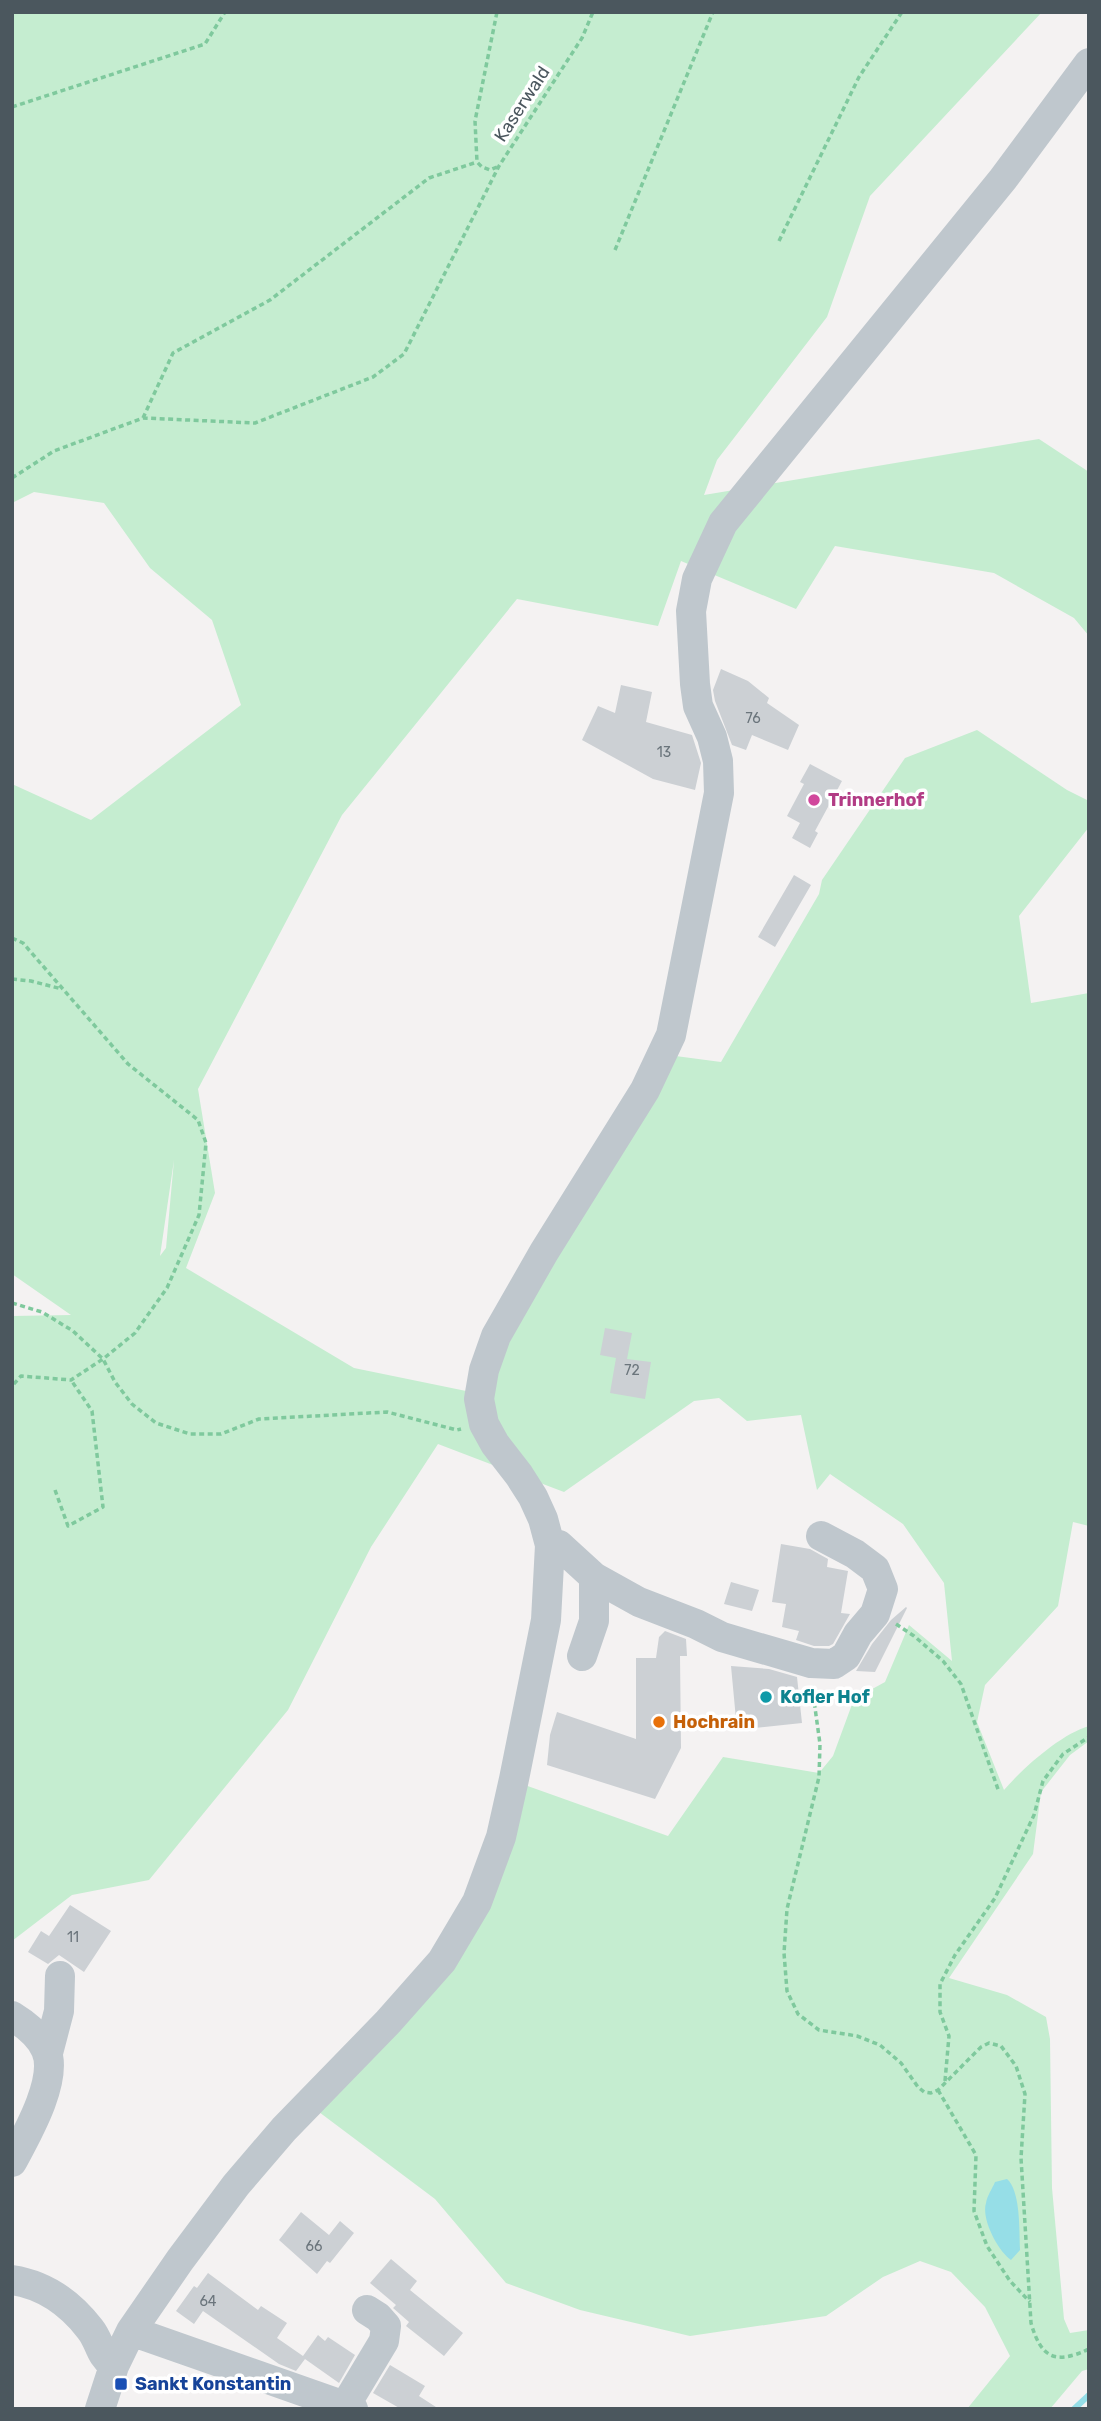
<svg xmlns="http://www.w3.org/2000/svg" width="1101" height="2421" viewBox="0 0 1101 2421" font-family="Rubik,sans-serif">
<rect width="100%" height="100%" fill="#f4f2f2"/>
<path fill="#c5edd0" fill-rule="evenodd" d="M 12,12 L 1042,12 L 870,196 L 827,317 L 717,460 L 704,495 L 1039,439 L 1089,472 L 1089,636 L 1074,618 L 994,573 L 835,546 L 796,609 L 681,561 L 658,626 L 517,599 L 342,815 L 198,1089 L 215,1193 L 186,1268 L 354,1368 L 471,1392 L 668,1055 L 721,1062 L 819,894 L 822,880 L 905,758 L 977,730 L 1067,790 L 1089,801 L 1089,827 L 1019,916 L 1031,1003 L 1089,993 L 1089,1526 L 1073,1522 L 1058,1606 L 985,1685 L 977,1722 L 1004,1790 C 1023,1768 1061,1734 1089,1726 L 1089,1741 L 1070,1755 L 1041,1792 L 1033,1854 L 949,1978 L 1007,1995 L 1046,2017 L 1050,2039 L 1052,2188 L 1064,2319 L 1070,2333 L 1089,2330 L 1089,2369 L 1082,2371 L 1050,2409 L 967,2409 L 1010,2356 L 985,2307 L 951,2272 L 920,2261 L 883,2277 L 826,2316 L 690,2336 L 580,2310 L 506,2283 L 435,2199 L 319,2112 L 427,1986 L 522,1784 L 668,1836 L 723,1757 L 819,1773 L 833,1756 L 854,1699 L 885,1682 L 909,1625 L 952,1661 L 944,1583 L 903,1524 L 830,1474 L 817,1490 L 801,1415 L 747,1421 L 719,1398 L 694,1401 L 564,1492 L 438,1444 L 371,1547 L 288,1710 L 149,1880 L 72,1895 L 12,1941 L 12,1316 L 71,1315 L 12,1274 L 12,784 L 91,820 L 241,705 L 212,620 L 150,568 L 104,503 L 34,492 L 12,503 ZM 174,1160 L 166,1248 L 160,1256 Z"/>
<path fill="#96dee7" d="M 1007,2179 C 1021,2191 1019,2232 1020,2250 L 1011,2260 C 998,2251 981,2219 986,2203 C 987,2196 992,2189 995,2182 Z"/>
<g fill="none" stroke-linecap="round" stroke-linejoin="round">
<path stroke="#96dee7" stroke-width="6" d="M 1074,2409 L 1089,2395"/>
</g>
<path fill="#ccd0d4" d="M 721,669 L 748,681 L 769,698 L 767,703 L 799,725 L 788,750 L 752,735 L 746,750 L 732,745 L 715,701 L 713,690 Z
M 621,685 L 652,692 L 646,722 L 692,735 L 701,763 L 695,790 L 653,779 L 582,740 L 598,706 L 615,713 Z
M 810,764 L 842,781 L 815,831 L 818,833 L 810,848 L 792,838 L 800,823 L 787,816 L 804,784 L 800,782 Z
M 794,875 L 811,885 L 775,947 L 758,937 Z
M 605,1328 L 632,1333 L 627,1359 L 651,1362 L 645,1399 L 610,1393 L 616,1358 L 600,1355 Z
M 781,1544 L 810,1549 L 828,1559 L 827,1567 L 848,1571 L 841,1613 L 850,1614 L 833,1644 L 829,1646 L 814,1646 L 796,1640 L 799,1631 L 782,1627 L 786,1604 L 772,1602 Z
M 731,1582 L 759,1590 L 752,1611 L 724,1604 Z
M 906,1607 L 907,1608 L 875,1672 L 856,1671 L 872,1644 L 891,1620 Z
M 665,1631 L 686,1639 L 687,1656 L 680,1656 L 681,1748 L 655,1799 L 547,1765 L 550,1735 L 557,1712 L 636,1739 L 636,1658 L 656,1658 L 659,1637 Z
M 731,1666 L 769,1669 L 797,1677 L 802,1723 L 737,1730 Z
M 70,1905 L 111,1931 L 84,1972 L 59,1955 L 48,1964 L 28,1952 L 41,1931 L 49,1936 Z
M 301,2212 L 329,2235 L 340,2221 L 354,2233 L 330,2263 L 327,2261 L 317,2274 L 279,2240 Z
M 391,2259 L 417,2281 L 410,2290 L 463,2333 L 444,2356 L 406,2326 L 409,2322 L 393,2308 L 396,2305 L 370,2283 Z
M 208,2273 L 258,2310 L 261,2306 L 287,2323 L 277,2338 L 303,2356 L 318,2335 L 325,2341 L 328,2337 L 355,2355 L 339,2383 L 305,2359 L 296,2371 L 279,2364 L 203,2311 L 194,2324 L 176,2311 L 194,2286 L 197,2288 Z
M 390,2365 L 425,2386 L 419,2396 L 439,2409 L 401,2409 L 373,2393 Z"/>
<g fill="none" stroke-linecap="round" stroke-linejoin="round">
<path stroke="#7fc99d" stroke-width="3.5" stroke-dasharray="5 3.5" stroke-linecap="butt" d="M 12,107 L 205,44 L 225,12
M 497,167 L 490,170 L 482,167 L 477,162 L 475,121 L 497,12
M 779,241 L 859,77 L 902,12
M 615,250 L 713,12
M 143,418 L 173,353 L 270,300 L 429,178 L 477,162
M 12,478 L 54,451 L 143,418 L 255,423 L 373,377 L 404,354 L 499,166 L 582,38 L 593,12
M 12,938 L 23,943 L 128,1064 L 198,1120 L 206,1143 L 199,1215 L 167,1288 L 135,1333 L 103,1359 L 71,1380 L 21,1376 L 12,1386
M 12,979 L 31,981 L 62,989
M 12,1303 L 42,1312 L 73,1331 L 103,1359 L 115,1382 L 132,1404 L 156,1423 L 190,1434 L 221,1434 L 259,1419 L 387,1412 L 457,1430 L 461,1429
M 55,1490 L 68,1526 L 103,1507 L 92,1411 L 71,1380
M 896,1624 L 914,1636 L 943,1661 L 961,1684 L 999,1792
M 812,1686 L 820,1744 L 819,1777 L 787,1909 L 784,1953 L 787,1991 L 798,2014 L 819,2030 L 857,2036 L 880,2045 L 901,2063 L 918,2087 L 924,2092 L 931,2093 L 938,2090 L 981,2047 L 989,2043 L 1001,2046 L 1016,2066 L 1025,2094 L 1021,2158 L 1031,2323 C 1041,2358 1055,2365 1089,2349
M 945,2081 L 949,2036 L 940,2012 L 940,1984 L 955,1955 L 995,1898 L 1034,1815 L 1043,1781 L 1063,1754 L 1089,1737
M 938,2090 L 976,2155 L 974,2211 L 987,2246 L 1010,2281 L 1030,2302"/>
<path stroke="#bfc7cd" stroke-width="30" d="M 550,1545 L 559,1545 L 594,1577 L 639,1602 L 696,1624 L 722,1637 L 811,1663 L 834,1664 L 846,1656 L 858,1634 L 875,1614 L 883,1589 L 875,1569 L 855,1554 L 821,1536
M 582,1656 L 594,1621 L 594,1577
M 12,2016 C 25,2024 40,2036 46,2050 C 59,2079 26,2136 12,2162
M 48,2053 L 59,2011 L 60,1976
M 12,2280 C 45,2285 70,2303 90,2329 C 101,2343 98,2353 114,2366
M 131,2331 L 353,2409
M 345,2406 L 384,2341 L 386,2326 L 378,2317 L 367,2310
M 100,2409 L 114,2366 L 131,2331 L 180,2260 L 236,2185 L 284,2129 L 388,2022 L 442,1961 L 477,1902 L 501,1837 L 514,1779 L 546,1620 L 550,1545 L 543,1519 L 533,1497 L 519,1475 L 495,1444 L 484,1424 L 479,1399 L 484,1370 L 496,1336 L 544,1252 L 645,1090 L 671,1035 L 719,793 L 718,761 L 712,737 L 698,706 L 695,684 L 691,611 L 697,579 L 723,523 L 1003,179 L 1089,63"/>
</g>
<circle fill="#d1479c" stroke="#fff" stroke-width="2.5" cx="814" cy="800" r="7"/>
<circle fill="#0f9aa8" stroke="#fff" stroke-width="2.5" cx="766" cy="1697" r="7"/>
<circle fill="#e8710a" stroke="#fff" stroke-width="2.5" cx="659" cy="1722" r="7"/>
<rect fill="#1a4fb4" stroke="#fff" stroke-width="2.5" x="114" y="2377" width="14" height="14" rx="3.5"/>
<g text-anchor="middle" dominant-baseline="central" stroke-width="7" stroke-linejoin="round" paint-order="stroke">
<g font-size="14" fill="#6b757c">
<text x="753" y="718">76</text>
<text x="664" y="752">13</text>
<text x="632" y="1370">72</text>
<text x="73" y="1937">11</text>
<text x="314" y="2246">66</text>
<text x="208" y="2301">64</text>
</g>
<g font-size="18" fill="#4b575e" stroke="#fff">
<text transform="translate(522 104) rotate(-57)">Kaserwald</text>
</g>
<g font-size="18" font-weight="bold" fill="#b23c85" stroke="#fff" text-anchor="start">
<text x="828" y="800">Trinnerhof</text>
</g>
<g font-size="18" font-weight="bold" fill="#0d838f" stroke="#fff" text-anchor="start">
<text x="780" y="1697">Kofler Hof</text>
</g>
<g font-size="18" font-weight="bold" fill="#c56008" stroke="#fff" text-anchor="start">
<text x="673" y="1722">Hochrain</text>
</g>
<g font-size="18" font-weight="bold" fill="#164399" stroke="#fff" text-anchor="start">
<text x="135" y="2384">Sankt Konstantin</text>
</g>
</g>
<rect width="1101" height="2421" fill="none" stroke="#4b575e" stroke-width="28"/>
</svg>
